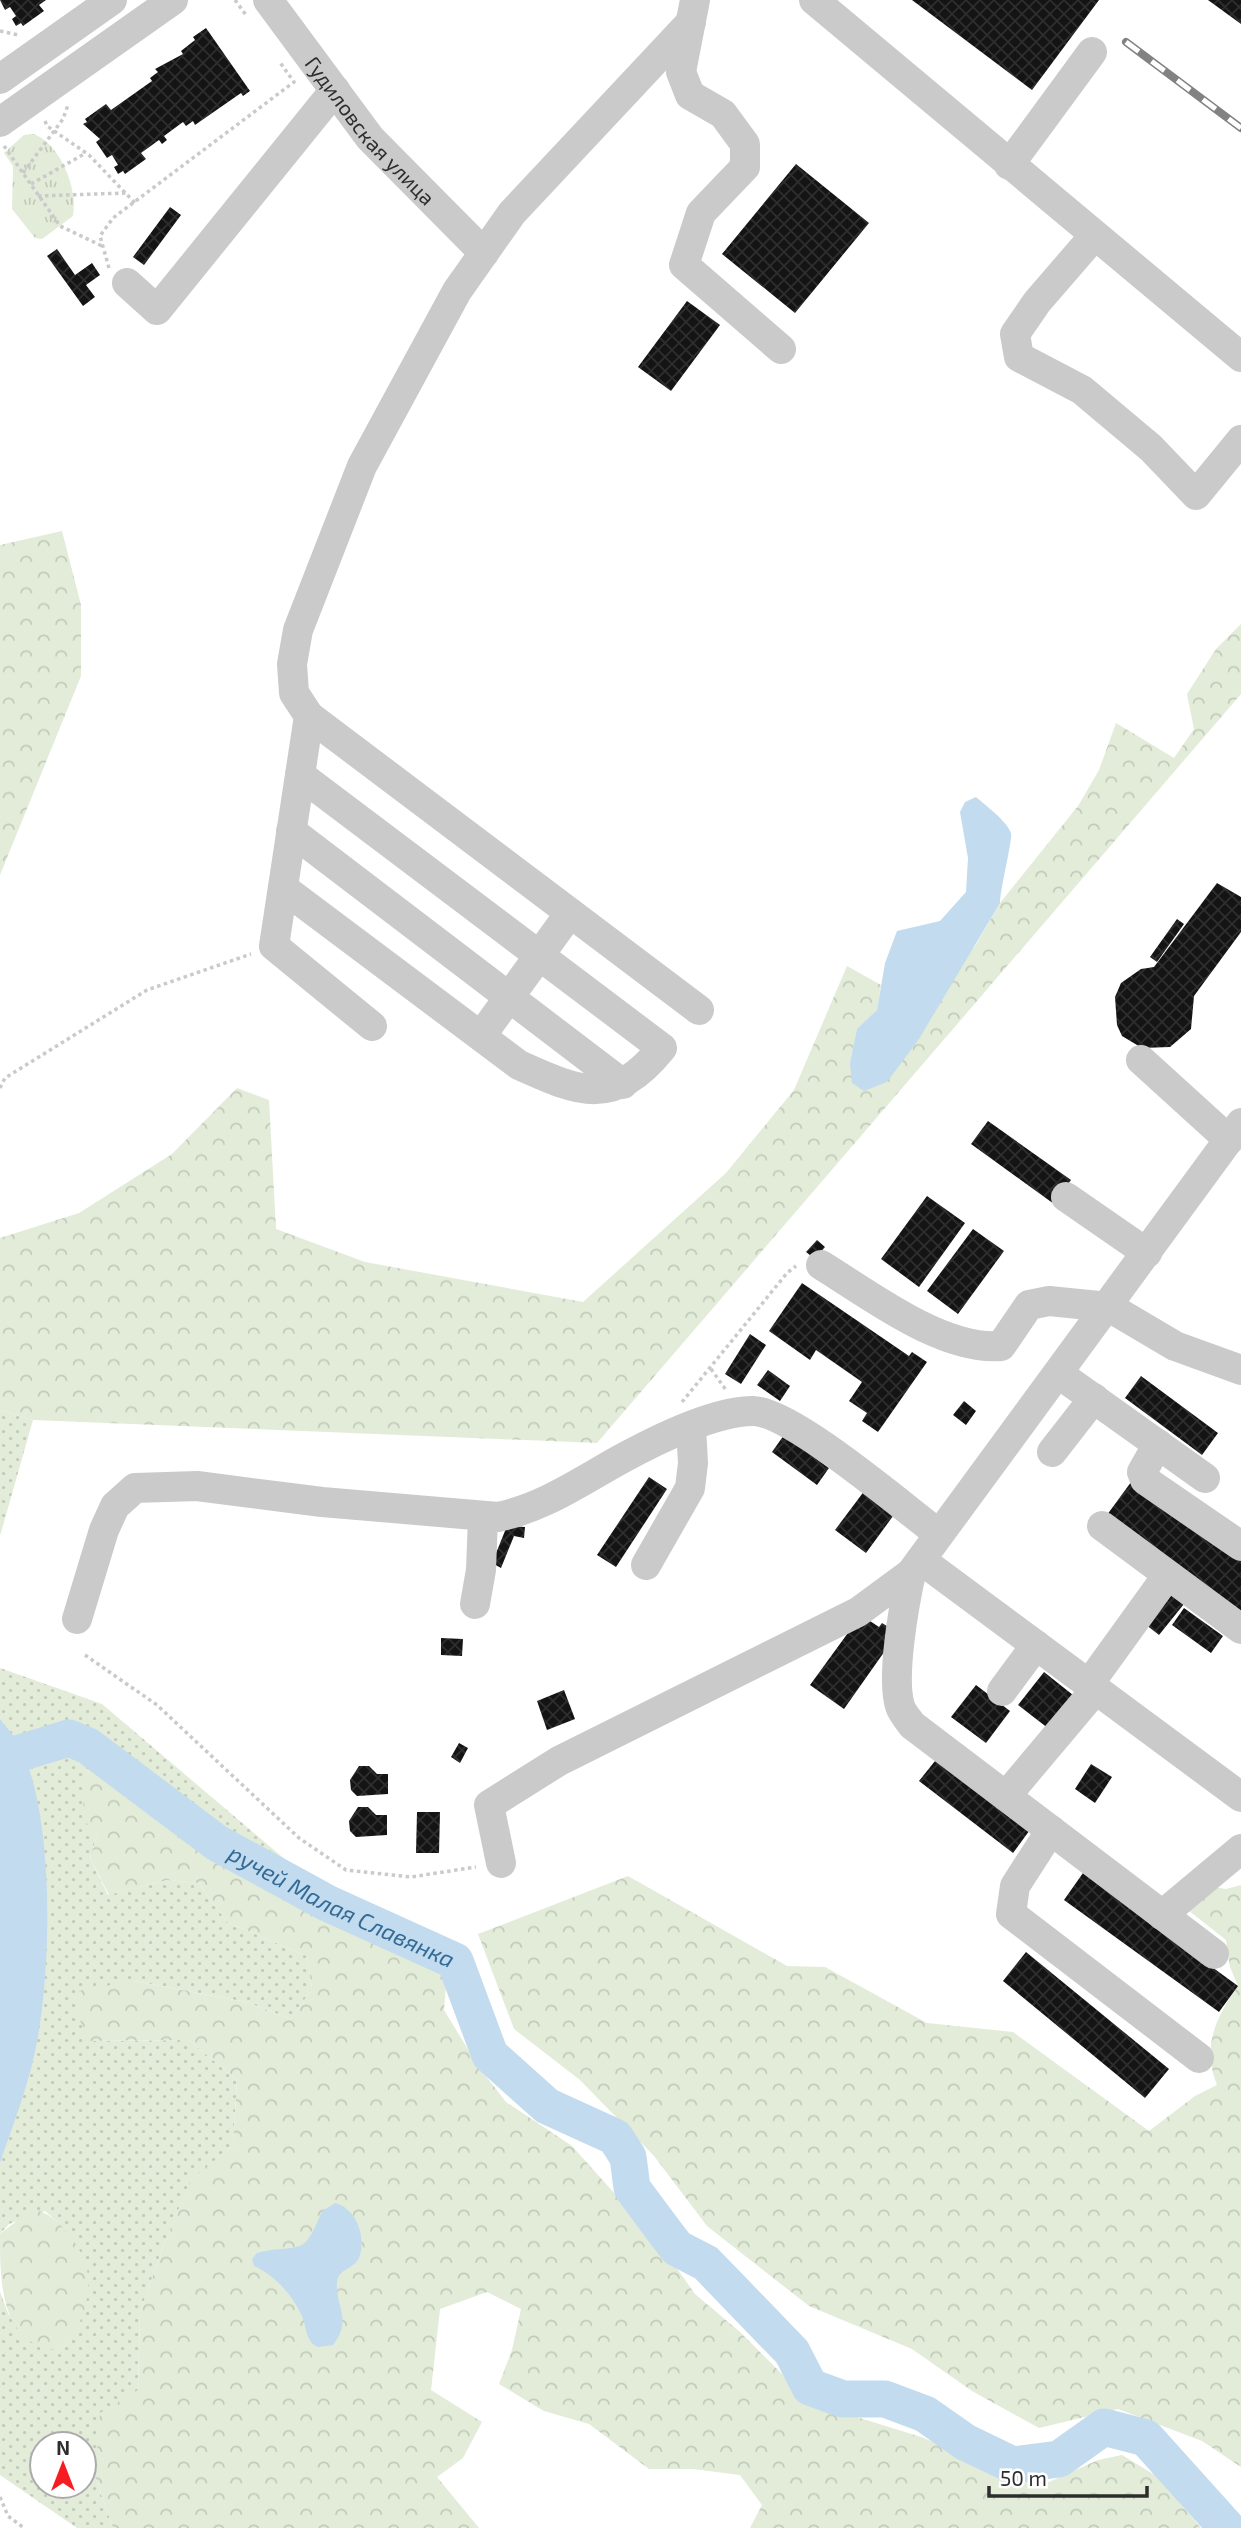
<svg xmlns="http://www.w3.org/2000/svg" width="1241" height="2528" viewBox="0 0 1241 2528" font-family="'Exo 2',sans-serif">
<defs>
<pattern id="grass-dots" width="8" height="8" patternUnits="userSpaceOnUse" patternTransform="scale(1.75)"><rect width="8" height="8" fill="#e2ecd8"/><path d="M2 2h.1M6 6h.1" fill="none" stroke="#c2cbba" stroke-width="1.8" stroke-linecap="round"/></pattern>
<pattern id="forest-crowns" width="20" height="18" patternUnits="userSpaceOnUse" patternTransform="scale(1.75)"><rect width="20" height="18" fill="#e2ecd8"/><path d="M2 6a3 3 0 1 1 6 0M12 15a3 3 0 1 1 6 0" fill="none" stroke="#c2cbba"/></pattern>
<pattern id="park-tufts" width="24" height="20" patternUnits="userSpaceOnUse" patternTransform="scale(1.75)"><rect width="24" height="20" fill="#e2ecd8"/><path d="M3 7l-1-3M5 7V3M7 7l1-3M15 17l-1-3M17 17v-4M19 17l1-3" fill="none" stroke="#c2cbba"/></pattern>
<pattern id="building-cross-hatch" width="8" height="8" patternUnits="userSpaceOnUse" patternTransform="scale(1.75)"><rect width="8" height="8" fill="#141414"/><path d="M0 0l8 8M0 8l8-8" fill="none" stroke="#2e2e2e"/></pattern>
</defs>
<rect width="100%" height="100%" fill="#fff"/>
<path fill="url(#grass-dots)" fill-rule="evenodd" d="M 0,1410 L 33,1420 L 0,1536 Z
M 0,1668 L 102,1704 L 287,1861 L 222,1831 L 140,1774 L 97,1738 L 67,1731 L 18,1744 L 0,1719 Z
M 64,1746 L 80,1748 L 100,1762 L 87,1774 L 97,1836 L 90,1858 L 108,1895 L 167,1880 L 199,1883 L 227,1922 L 307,1956 L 312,1989 L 291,2019 L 246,2002 L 134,1981 L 88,2041 L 189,2040 L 237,2080 L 233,2146 L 191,2180 L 163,2247 L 140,2312 L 138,2390 L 95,2477 L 113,2528 L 77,2528 L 0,2475 L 0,2292 L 9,2315 L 63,2350 C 71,2341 74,2332 79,2321 C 98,2274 82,2243 45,2211 L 9,2224 L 0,2234 L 0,2163 L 34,2055 L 35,1794 L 24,1759 L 40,1750 ZM 42,2444 L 84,2444 L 84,2486 L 42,2486 Z"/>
<path fill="url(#forest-crowns)" d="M 62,531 L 81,605 L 81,676 L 0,875 L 0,545 Z
M 1241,624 L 1241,694 L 597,1443 L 33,1420 L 0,1410 L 0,1238 L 79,1213 L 172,1154 L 237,1088 L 269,1100 L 276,1229 L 365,1262 L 583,1302 L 726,1173 L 794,1090 L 847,966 L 881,985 L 877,1010 L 857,1030 L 850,1063 L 975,946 L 1000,903 L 1078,806 L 1099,770 L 1116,723 L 1174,758 L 1194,729 L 1187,694 L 1216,649 Z
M 100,1762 L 211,1850 L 447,1970 L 444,2010 L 478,2066 L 506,2102 L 572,2146 L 659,2243 L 695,2294 L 740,2332 L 789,2381 L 844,2413 L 921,2437 L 1040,2486 L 1098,2460 L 1122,2455 L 1158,2477 L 1201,2528 L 750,2528 L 762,2505 L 740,2475 L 693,2469 L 649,2469 L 589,2424 L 544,2411 L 499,2384 L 512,2350 L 521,2309 L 487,2292 L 440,2309 L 431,2390 L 482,2422 L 463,2458 L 437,2477 L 479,2528 L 113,2528 L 95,2477 L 100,2413 L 138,2390 L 140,2312 L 163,2247 L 191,2179 L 233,2146 L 237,2080 L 189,2040 L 88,2041 L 79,2018 L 78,1991 L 134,1981 L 246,2002 L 291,2019 L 312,1989 L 307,1956 L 227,1922 L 199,1883 L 167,1880 L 109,1895 L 90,1858 L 97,1836 L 82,1818 L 87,1774 Z
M 628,1876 L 787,1966 L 825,1967 L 927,2023 L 1013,2032 L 1149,2131 L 1195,2096 L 1217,2085 C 1202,2046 1215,2019 1238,1986 L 1230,1967 L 1226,1940 L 1188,1910 L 1207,1886 L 1226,1889 L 1241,1885 L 1241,2467 L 1202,2441 L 1118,2409 L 1039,2428 L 972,2391 L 912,2349 L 809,2306 L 707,2226 L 654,2156 L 580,2080 L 514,2029 L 478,1934 Z
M 32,2209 C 57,2212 85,2249 88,2275 C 91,2299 79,2332 63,2350 C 0,2350 0,2282 0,2234 Z"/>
<path fill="url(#park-tufts)" d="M 34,134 C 61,145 78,189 73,216 L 42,239 L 35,238 L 12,209 L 13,166 L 4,153 L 24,135 Z"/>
<path fill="#c2dbee" d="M 976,797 C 986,806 1006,820 1011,833 C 1013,838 1000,890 1000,903 L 919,1039 L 887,1082 L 864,1091 L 852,1083 L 850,1063 L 857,1029 L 877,1010 L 885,963 L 897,931 L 940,921 L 966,892 L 968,858 L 960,812 L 965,802 Z
M 0,1719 C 6,1727 14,1735 19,1745 C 56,1814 52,1979 34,2056 C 26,2092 12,2127 0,2163 Z
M 335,2203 C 356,2208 367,2237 359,2258 C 355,2268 339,2269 337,2281 C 335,2307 353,2319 333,2345 L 318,2347 C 305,2342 307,2326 301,2314 C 291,2293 274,2275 254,2266 L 252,2259 L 257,2253 C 302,2242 302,2260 322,2211 Z"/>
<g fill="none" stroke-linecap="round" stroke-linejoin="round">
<path stroke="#c2dbee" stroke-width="37" id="s1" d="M 0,1759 L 69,1738 L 88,1746 L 217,1843 L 327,1903 L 455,1961 L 490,2055 L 547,2106 L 615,2137 L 628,2157 L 632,2188 L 664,2231 L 677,2248 L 706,2263 L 792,2352 L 810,2387 L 843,2399 L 885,2399 L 925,2414 L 965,2442 L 1013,2465 L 1059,2459 L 1104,2427 L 1146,2438 L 1227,2528"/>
</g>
<path fill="url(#building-cross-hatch)" d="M 0,0 L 46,0 L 39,5 L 44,11 L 23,26 L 21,23 L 16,26 L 12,19 L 16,16 L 10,7 L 5,10 Z
M 912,0 L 1099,0 L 1032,90 Z
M 1208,0 L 1241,0 L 1241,24 Z
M 206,28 L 250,91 L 243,96 L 241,93 L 195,125 L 193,121 L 186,126 L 183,122 L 164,136 L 167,140 L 162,144 L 159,140 L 141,153 L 146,159 L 125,174 L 123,171 L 118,174 L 114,167 L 118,165 L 112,155 L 107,158 L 96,142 L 100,139 L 83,124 L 87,122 L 85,119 L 106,104 L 111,110 L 152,81 L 150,78 L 158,72 L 155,69 L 183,54 L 181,51 L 195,40 L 193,37 Z
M 796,164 L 869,223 L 795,313 L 722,254 Z
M 170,207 L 181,215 L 144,265 L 133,257 Z
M 57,249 L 75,275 L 92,263 L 100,275 L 86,285 L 95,297 L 83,306 L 47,256 Z
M 687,301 L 720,325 L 671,391 L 638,367 Z
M 1217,883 L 1241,897 L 1241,932 L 1194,996 L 1191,1029 L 1170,1047 L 1142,1048 L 1122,1036 L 1117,1025 L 1115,997 L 1121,983 L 1141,969 L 1154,967 Z
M 1177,919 L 1184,924 L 1157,962 L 1150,957 Z
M 988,1121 L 1071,1180 L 1054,1204 L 971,1144 Z
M 927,1196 L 965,1223 L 919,1287 L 881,1259 Z
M 973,1229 L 1004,1251 L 958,1314 L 927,1291 Z
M 817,1240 L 825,1247 L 815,1259 L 806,1252 Z
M 802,1283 L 909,1356 L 912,1352 L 927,1362 L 878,1432 L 862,1421 L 867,1413 L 849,1401 L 862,1382 L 816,1350 L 810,1360 L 769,1331 Z
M 750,1334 L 766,1345 L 741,1384 L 725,1374 Z
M 768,1370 L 790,1386 L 780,1401 L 757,1385 Z
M 1141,1376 L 1218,1433 L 1202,1455 L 1125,1398 Z
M 964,1401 L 976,1411 L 966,1425 L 953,1415 Z
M 784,1435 L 829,1468 L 817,1485 L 772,1452 Z
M 649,1477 L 667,1489 L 616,1567 L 597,1555 Z
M 1134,1478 L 1241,1554 L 1241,1618 L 1104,1519 Z
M 865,1490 L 896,1512 L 866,1553 L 835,1530 Z
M 507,1526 L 525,1527 L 524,1538 L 514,1536 L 501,1568 L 492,1563 Z
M 1170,1592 L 1184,1604 L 1159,1635 L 1145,1624 Z
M 1184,1608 L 1223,1636 L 1211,1653 L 1172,1625 Z
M 861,1615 L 879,1627 L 882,1623 L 890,1628 L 894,1638 L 844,1709 L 810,1685 Z
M 441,1638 L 463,1639 L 462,1656 L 441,1655 Z
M 1044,1672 L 1078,1699 L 1053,1732 L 1018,1705 Z
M 976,1685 L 1010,1711 L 986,1743 L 951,1717 Z
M 564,1690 L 575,1719 L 547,1730 L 537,1701 Z
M 459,1743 L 468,1748 L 460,1763 L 451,1757 Z
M 939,1756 L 1032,1827 L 1013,1853 L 919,1781 Z
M 1091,1764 L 1112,1777 L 1095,1803 L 1075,1789 Z
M 359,1766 L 369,1766 L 377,1774 L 388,1774 L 388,1794 L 357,1796 L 351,1790 L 350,1780 Z
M 358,1807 L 368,1807 L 376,1815 L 387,1815 L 387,1835 L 356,1837 L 350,1831 L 349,1821 Z
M 417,1812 L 440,1812 L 439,1853 L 416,1853 Z
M 1083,1873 L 1238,1986 L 1219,2012 L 1064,1900 Z
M 1026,1952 L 1169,2069 L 1145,2098 L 1003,1981 Z"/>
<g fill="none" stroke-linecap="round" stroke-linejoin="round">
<path stroke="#cacaca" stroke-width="3.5" stroke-dasharray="3.5 3.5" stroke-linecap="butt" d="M 235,0 L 246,15
M 0,31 L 18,35
M 45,121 L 47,126 L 89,155 L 135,203
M 4,146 L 60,226 L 102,246
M 23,173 L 63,119 L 68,105
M 31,184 L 86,153
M 38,196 L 126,193
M 109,268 L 100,236 L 113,218 L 294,82 L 279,61
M 0,1088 L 5,1078 L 147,990 L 251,954
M 711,1369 L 726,1390
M 682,1402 L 787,1273 L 796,1266
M 85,1655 L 157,1705 L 299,1838 L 346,1870 L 411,1877 L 476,1867
M 0,2497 L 8,2516 L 24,2528"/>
<g stroke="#cacaca" stroke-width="30">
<path id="s2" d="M 268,0 L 370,138 L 484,253"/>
<path d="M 695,0 L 681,72 L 690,95 L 723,114 L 745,144 L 745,167 L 701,213 L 684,265 L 781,349"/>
<path d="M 814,0 L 1241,357"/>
<path d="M 691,22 L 512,213 L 457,291 L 362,466 L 298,630 L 292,664 L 294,693 L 309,716 L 699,1010"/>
<path d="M 0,79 L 112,0"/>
<path d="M 0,122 L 173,0"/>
<path d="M 1009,165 L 1092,52"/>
<path d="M 1094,236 L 1037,302 L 1015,334 L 1019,357 L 1082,390 L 1151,448 L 1196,495 L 1241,440"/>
<path d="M 127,283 L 157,310 L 335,90"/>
<path d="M 309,716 L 274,946 L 372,1026"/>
<path d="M 291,831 L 623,1084"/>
<path d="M 283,888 L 519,1065 C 581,1093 614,1107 662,1048 L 300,775"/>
<path d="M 481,1036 L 570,913"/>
<path d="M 1141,1060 L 1229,1140"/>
<path d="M 1066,1197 L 1147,1253"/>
<path d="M 821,1265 C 870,1295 942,1351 1001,1346 L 1029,1305 L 1049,1301 L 1109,1307 L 1175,1346 L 1241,1370"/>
<path d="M 1059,1374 L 1205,1478"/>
<path d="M 1158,1444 L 1142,1472 L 1145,1480 L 1241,1546"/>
<path d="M 1052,1452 L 1094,1398"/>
<path d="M 1102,1526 L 1241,1629"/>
<path d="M 921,1560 L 1241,1797"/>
<path d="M 646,1565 L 690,1488 L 693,1463 L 691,1427"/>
<path d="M 475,1604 L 481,1570 L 483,1517"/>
<path d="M 77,1619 L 104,1530 L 115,1506 L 135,1488 L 197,1486 L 322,1502 L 498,1517 C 545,1507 581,1481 623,1458 C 656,1440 715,1411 753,1411 C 791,1411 904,1508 939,1534"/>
<path d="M 1089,1684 L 1167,1576"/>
<path d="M 1002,1691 L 1036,1645"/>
<path d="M 1006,1796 L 1096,1689"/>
<path d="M 1051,1830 L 1015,1886 L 1011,1914 L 1199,2058"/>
<path d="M 501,1863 L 489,1805 L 559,1761 L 858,1612 L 911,1573"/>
<path d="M 1162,1915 L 1241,1849"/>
<path d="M 1214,1954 L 912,1725 C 908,1719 902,1713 900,1706 C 891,1677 904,1605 911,1573 L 1241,1123"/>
</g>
<defs>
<path id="rail" d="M 1126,42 L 1241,128"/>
</defs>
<use href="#rail" stroke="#828282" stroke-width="8"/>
<use href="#rail" stroke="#fff" stroke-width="5" stroke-dasharray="16" stroke-linecap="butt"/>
</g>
<g text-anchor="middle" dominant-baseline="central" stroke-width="7" stroke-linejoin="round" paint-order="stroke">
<g font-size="21" fill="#2d2d2d" stroke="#fff">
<text stroke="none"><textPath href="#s2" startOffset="166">Гудиловская улица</textPath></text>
</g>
<g font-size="23" font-style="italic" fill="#336b96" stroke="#fff">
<text stroke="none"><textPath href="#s1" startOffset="394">ручей Малая Славянка</textPath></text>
</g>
</g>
<g transform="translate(63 2465)"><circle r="33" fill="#ffffff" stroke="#ababab" stroke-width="2"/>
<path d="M0-5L12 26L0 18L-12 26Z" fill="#f61d22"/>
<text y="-10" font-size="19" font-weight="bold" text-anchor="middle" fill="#2d2d2d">N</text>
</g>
<path d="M989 2486v10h158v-10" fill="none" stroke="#2d2d2d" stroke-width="3.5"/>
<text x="1000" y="2486" font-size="21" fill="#2d2d2d" stroke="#ffffff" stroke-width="5" paint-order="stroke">50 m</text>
</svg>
